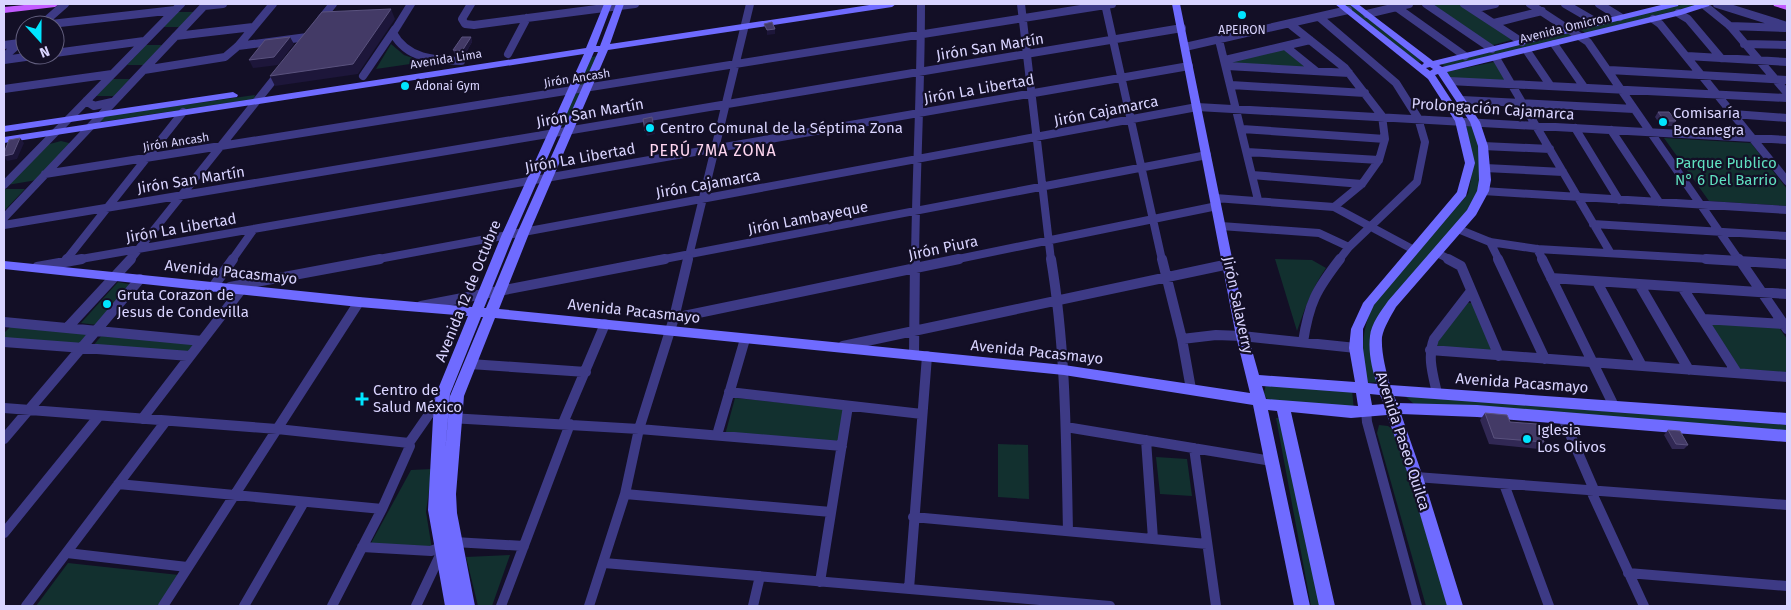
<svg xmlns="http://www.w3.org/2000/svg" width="1791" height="610" viewBox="0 0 1791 610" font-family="'Fira Sans',sans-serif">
<rect width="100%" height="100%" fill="#130f26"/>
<path fill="#12302f" d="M 1341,4 L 1350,4 L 1424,61 L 1418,62 Z
M 1428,4 L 1462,4 L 1515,39 L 1490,46 Z
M 1685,4 L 1700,4 L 1587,34 L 1579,29 Z
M 178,12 L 194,12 L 180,27 L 163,27 Z
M 1570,33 L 1575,36 L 1447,68 L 1441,64 Z
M 391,44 L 404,55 L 424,62 L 376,69 Z
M 146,45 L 162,45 L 144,65 L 127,65 Z
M 1285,48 L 1310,70 L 1229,65 L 1228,62 Z
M 597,56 L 567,125 L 560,126 L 591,57 Z
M 1494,62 L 1508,82 L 1453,81 L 1446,72 Z
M 113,79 L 130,79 L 114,96 L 96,96 Z
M 255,95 L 254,99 L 100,122 L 103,116 Z
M 1466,125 L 1473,126 C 1483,159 1487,179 1468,209 L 1376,322 L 1378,382 L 1366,383 C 1362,350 1360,334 1374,303 L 1468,194 C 1475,166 1471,153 1466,125 Z
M 1664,138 L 1751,143 L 1787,189 L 1787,206 L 1709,201 Z
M 61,141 L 69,143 L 69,145 L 37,180 L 7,185 L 46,145 Z
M 5,189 L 25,189 L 4,211 L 4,190 Z
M 1275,259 L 1312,260 L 1326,268 C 1312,288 1305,308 1297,331 Z
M 118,282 L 133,285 L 97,325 L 81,323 Z
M 1468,303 L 1474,303 L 1494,352 L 1440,348 L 1437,345 L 1437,340 Z
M 1705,321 L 1778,326 L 1787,339 L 1787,374 L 1738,371 Z
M 11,326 L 90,333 L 80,346 L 4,341 L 4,333 Z
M 103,334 L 194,344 L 188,352 L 92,347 Z
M 1266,383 L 1352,390 L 1354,410 L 1270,404 L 1264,394 Z
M 1405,396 L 1787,425 L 1787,432 L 1414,404 Z
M 735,398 L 846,409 L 839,444 L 725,435 Z
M 1276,418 L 1282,418 L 1320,606 L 1311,606 Z
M 1379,425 L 1388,426 L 1395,431 L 1448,606 L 1426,606 L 1377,433 Z
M 998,444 L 1028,445 L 1029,499 L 998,497 Z
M 1156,457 L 1187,459 L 1192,496 L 1160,494 Z
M 432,469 L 426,512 L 432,549 L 370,545 L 411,470 Z
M 510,555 L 492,606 L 478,606 L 466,557 Z
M 68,563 L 179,575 L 158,606 L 36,606 Z"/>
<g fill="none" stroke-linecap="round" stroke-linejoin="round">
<path stroke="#3d3a85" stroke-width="8" d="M 411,4 L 393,33 C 407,59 434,60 461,61
M 471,4 L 462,19 L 465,24 L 474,25 L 635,4
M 1021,4 L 1051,260
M 1105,4 L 1162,260
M 1392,4 L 1465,56
M 1426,4 L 1492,49
M 1464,4 L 1522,42
M 1530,4 L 1588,42 L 1739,260
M 1565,4 L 1596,22
M 1599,4 L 1620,17
M 1717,4 L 1787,26
M 1704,5 L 1730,26 L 1787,93
M 204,6 L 223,4
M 1472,9 L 1495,4
M 1678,13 L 1688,19 L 1721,58
M 1367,14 L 1409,4
M 1319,17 L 1396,83 L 1418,118 L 1425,142 L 1417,182 L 1349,247 L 1339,260
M 321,19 L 333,4
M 1653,19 L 1660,24 L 1787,181
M 1494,23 L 1542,11
M 41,25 L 65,4
M 42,25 L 175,10
M 1291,25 L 1345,68 L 1382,116 L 1385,139 L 1379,160 L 1362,184 L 1334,207
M 1730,26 L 1785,28
M 176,36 L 253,27
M 1219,40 L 1258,200
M 1554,44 L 1584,87
M 1744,44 L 1787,45
M 4,45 L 20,43
M 238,46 L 307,37
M 1285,46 L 1316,71
M 1185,47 L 1348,10
M 1527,51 L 1550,85
M 55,53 L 144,41
M 508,54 L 527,18
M 1687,56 L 1787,62
M 4,57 L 25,38
M 1496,58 L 1610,252
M 4,60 L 40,55
M 1225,60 L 1310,40
M 1227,66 L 1349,73
M 144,70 L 225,57 L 238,46 L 273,4
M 1609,70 L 1787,80
M 363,76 L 395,29
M 1449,81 L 1787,98
M 1231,85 L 1365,93
M 4,89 L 112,74
M 1462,100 L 1634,109
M 86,101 L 94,106 L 112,102
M 1733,114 L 1787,118
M 1575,128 L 1619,200
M 1242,129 L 1385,139
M 1611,130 L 1659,202
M 1483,146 L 1550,149
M 1247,152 L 1379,160
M 1485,168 L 1563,172
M 45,174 L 1112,4
M 1252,175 L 1362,184
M 4,185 L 181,4
M 1483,191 L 1787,210
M 1215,198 L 1334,207 L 1414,250
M 4,218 L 206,4
M 1593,224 L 1787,236
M 4,225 L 1182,28
M 1221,226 L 1319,233 L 1349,247
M 1458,229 L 1490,242 L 1537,249 L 1727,260
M 1490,242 L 1499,260
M 1537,249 L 1543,260
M 1437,253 L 1451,260
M 66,260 L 183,112
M 75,260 L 1189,66
M 130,260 L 279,73
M 232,260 L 254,229
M 373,260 L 1197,107 L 1787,140
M 659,260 L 1207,155
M 688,260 L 750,4
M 915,260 C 916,175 921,90 921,4
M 953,260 L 1217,206"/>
<path stroke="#3d3a85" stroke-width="10" d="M 1051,259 C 1066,349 1066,440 1068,531
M 1162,259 L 1182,339 L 1191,389
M 1448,259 L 1461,266 L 1499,356
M 1498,259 L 1545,359
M 1542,259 L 1614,406
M 1706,259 L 1787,264
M 1739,259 L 1787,329
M 65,262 L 67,259
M 37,267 L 82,259
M 1551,278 L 1787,294
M 1597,282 L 1642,366
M 1639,284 L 1689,370
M 213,287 L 233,259
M 230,287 L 380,259
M 1682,287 L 1737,373
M 421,306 L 665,259
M 674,318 L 959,259
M 1703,319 L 1784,324
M 4,322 L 202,341
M 67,328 L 131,259
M 1182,339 L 1216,335 L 1242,336 L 1356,348
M 4,342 L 190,356
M 1303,342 C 1309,303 1316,290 1340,259
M 843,346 L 1229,264
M 1430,350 L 1787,377
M 914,355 L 915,259
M 470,364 L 586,372
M 729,392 L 922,414
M 1437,393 C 1433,375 1427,357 1434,339 L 1471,291
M 4,408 L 277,429 L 409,443
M 1366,410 L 1367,422 L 1417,606
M 450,418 L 639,429 L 842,446
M 1563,418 L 1595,492
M 142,419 L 241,290
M 563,423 L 605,324
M 1066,427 L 1272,461
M 717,435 L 745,339
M 4,439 L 140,279
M 1146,440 L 1153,539
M 1194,448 L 1216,606
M 1416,477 L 1787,505
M 118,484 L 382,509
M 1504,484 L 1549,606
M 1591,491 L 1644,606
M 625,494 L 831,512
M 913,517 L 1207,544
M 4,533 L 99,416
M 362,547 L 431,551 L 454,542 L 524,546
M 67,553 L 187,567
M 604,563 L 1110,606
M 1628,573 L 1787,586
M 820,582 L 848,406
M 909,589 L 927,356
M 26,606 L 166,421
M 163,606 L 359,302
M 244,606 L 304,502
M 332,606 L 382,509 L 410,446 L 409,443 L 441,397
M 416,606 L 442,551
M 501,606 L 570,424
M 589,606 L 625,494 L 639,429 L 674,318 L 688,259
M 753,606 L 760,576"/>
<path fill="#6f6bff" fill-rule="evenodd" d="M 604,4 L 612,4 L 596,46 L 600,46 L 616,4 L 624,4 L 610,44 L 876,4 L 896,4 L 892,7 L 608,50 L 530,231 L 499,309 L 1064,365 L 1250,393 L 1236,336 L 1172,4 L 1180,4 L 1248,336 L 1259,375 L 1355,382 L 1349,348 L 1351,329 L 1363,303 L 1457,192 L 1465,163 L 1455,121 L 1428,79 L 1335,4 L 1344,4 L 1422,65 L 1424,63 L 1349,4 L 1358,4 L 1433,61 L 1665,4 L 1679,4 L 1678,6 L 1439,65 L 1442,67 L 1675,11 L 1698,4 L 1710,4 L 1709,6 L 1681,15 L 1447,72 L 1480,122 L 1488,146 L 1491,180 L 1489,191 L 1476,215 L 1396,307 C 1391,316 1384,327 1382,337 C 1381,352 1386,371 1390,385 L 1787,413 L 1787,425 L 1394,396 L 1397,403 L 1477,405 L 1787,430 L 1787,442 L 1477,417 L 1401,414 L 1423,477 L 1463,606 L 1447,606 L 1409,477 L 1387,415 L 1351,418 L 1291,412 L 1335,606 L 1319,606 L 1277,411 L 1268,410 L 1310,606 L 1294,606 L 1253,405 L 1064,375 L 495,318 L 464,396 L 456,494 L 457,513 L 475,606 L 445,606 L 428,510 L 433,418 L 436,394 L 468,316 L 359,307 L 4,269 L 4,261 L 359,297 L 472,307 L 502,234 L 584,54 L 4,143 L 4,137 L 586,48 ZM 594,52 L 598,52 L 518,231 L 486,308 L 484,308 L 514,234 ZM 1430,67 L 1433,69 L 1430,71 L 1426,68 ZM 1438,74 L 1470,122 L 1478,146 L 1479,180 L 1477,191 L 1467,210 L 1388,301 C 1381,311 1371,324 1370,336 C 1368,351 1372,370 1377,384 L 1368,383 L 1363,348 L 1363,329 L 1374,305 L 1466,196 L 1475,163 L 1465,121 L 1435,75 ZM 481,317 L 483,317 L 450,396 L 445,453 L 450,394 ZM 1262,386 L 1356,393 L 1358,406 L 1266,399 ZM 1370,394 L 1380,395 L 1384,404 L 1372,405 Z
M 233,92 L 238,95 L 237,97 L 4,132 L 4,126 Z"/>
<path fill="#c25bff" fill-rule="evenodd" d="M 34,4 L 59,4 L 55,7 L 4,13 L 4,7 Z
M 1773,4 L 1787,4 L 1787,10 L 1774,6 Z"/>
</g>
<path fill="#312854" d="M 471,37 L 472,42 L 464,56 L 455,55 L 453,50 Z
M 1658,112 L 1676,121 L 1672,126 L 1661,126 L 1655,117 Z
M 1485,413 L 1510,422 L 1544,442 L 1539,449 L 1489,444 L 1480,420 Z
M 1668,430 L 1688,445 L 1684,449 L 1672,449 L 1664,435 Z"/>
<path fill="#1d163a" d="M 391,9 L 395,19 L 358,74 L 275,86 L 270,76 Z
M 775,29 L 775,34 L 767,35 L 767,30 Z
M 290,37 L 294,44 L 278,65 L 253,68 L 249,60 Z
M 471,37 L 472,42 L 464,56 L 462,51 Z
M 652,117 L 655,134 L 647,136 L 645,131 Z
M 20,138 L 24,143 L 17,159 L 7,161 L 4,157 L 4,156 Z"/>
<path fill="#433a66" stroke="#5a527e" d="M 391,9 L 353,64 L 270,76 L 322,12 Z
M 772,22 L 775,29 L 767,30 L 764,24 Z
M 290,37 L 274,57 L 249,60 L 265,40 Z
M 462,37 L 471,37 L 462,51 L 453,50 Z
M 1658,112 L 1669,112 L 1676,121 L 1665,121 Z
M 652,117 L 654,129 L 645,131 L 643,119 Z
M 20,138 L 13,154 L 4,156 L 4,153 L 9,140 Z
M 1485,413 L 1507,415 L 1510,422 L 1537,424 L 1544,442 L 1494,438 Z
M 1668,430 L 1680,431 L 1688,445 L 1676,444 Z"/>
<g fill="#00e5ff" stroke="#130f26" stroke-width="2">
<circle cx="1242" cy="15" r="5"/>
<circle cx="405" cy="86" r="5"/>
<circle cx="1663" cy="122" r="5"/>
<circle cx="650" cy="128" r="5"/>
<circle cx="107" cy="304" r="5"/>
<path d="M359.5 391.5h5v5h5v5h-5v5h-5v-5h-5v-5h5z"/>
<circle cx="1527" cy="439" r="5"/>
</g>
<g text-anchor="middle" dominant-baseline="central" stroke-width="4.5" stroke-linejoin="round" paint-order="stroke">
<g font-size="12" fill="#d9d4ff" stroke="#130f26">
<text transform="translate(1565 28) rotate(-14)">Avenida Omicron</text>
<text transform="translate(446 59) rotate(-9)">Avenida Lima</text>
<text transform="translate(577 78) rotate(-9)">Jirón Ancash</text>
<text transform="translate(176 142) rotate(-9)">Jirón Ancash</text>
</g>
<g font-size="12" fill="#d9d4ff" stroke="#130f26">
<text x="1242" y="30">APEIRON</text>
<text x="415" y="86" text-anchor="start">Adonai Gym</text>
</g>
<g font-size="15" fill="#d9d4ff" stroke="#130f26">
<text transform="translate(990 47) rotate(-9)">Jirón San Martín</text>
<text transform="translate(979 89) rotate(-10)">Jirón La Libertad</text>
<text transform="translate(1493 109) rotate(4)">Prolongación Cajamarca</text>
<text transform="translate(1106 111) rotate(-11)">Jirón Cajamarca</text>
<text transform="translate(590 113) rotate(-10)">Jirón San Martín</text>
<text transform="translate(580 158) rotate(-10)">Jirón La Libertad</text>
<text transform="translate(191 180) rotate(-9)">Jirón San Martín</text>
<text transform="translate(708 184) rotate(-10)">Jirón Cajamarca</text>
<text transform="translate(808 218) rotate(-11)">Jirón Lambayeque</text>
<text transform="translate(181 228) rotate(-10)">Jirón La Libertad</text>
<text transform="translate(943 248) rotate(-12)">Jirón Piura</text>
<text transform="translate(231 272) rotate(6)">Avenida Pacasmayo</text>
<text transform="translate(468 291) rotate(-68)">Avenida 12 de Octubre</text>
<text transform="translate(1238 305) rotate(78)">Jirón Salaverry</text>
<text transform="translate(634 311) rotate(6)">Avenida Pacasmayo</text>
<text transform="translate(1037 352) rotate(6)">Avenida Pacasmayo</text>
<text transform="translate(1522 383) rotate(4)">Avenida Pacasmayo</text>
<text transform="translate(1403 441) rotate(72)">Avenida Paseo Quilca</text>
</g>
<g font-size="15" fill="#d9d4ff" stroke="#130f26" text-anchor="start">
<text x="1673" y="113">Comisaría<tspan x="1673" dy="17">Bocanegra</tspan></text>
<text x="660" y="128">Centro Comunal de la Séptima Zona</text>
<text x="117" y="295">Gruta Corazon de<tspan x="117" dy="17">Jesus de Condevilla</tspan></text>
<text x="373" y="390">Centro de<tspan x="373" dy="17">Salud México</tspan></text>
<text x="1537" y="430">Iglesia<tspan x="1537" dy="17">Los Olivos</tspan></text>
</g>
<g font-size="15" fill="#5fe0c0" stroke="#130f26">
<text x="1726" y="163">Parque Publico<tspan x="1726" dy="17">N° 6 Del Barrio</tspan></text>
</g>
<g font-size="16" letter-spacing="1" fill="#ffd6f0" stroke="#130f26">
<text x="713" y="150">PERÚ 7MA ZONA</text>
</g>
</g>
<rect width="1791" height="610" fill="none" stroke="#d9d4ff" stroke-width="10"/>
<g transform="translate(40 40) rotate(159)"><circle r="24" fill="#130f26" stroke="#625e7d"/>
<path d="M0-4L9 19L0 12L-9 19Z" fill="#00e5ff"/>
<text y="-8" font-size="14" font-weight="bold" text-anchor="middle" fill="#d9d4ff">N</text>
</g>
</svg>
